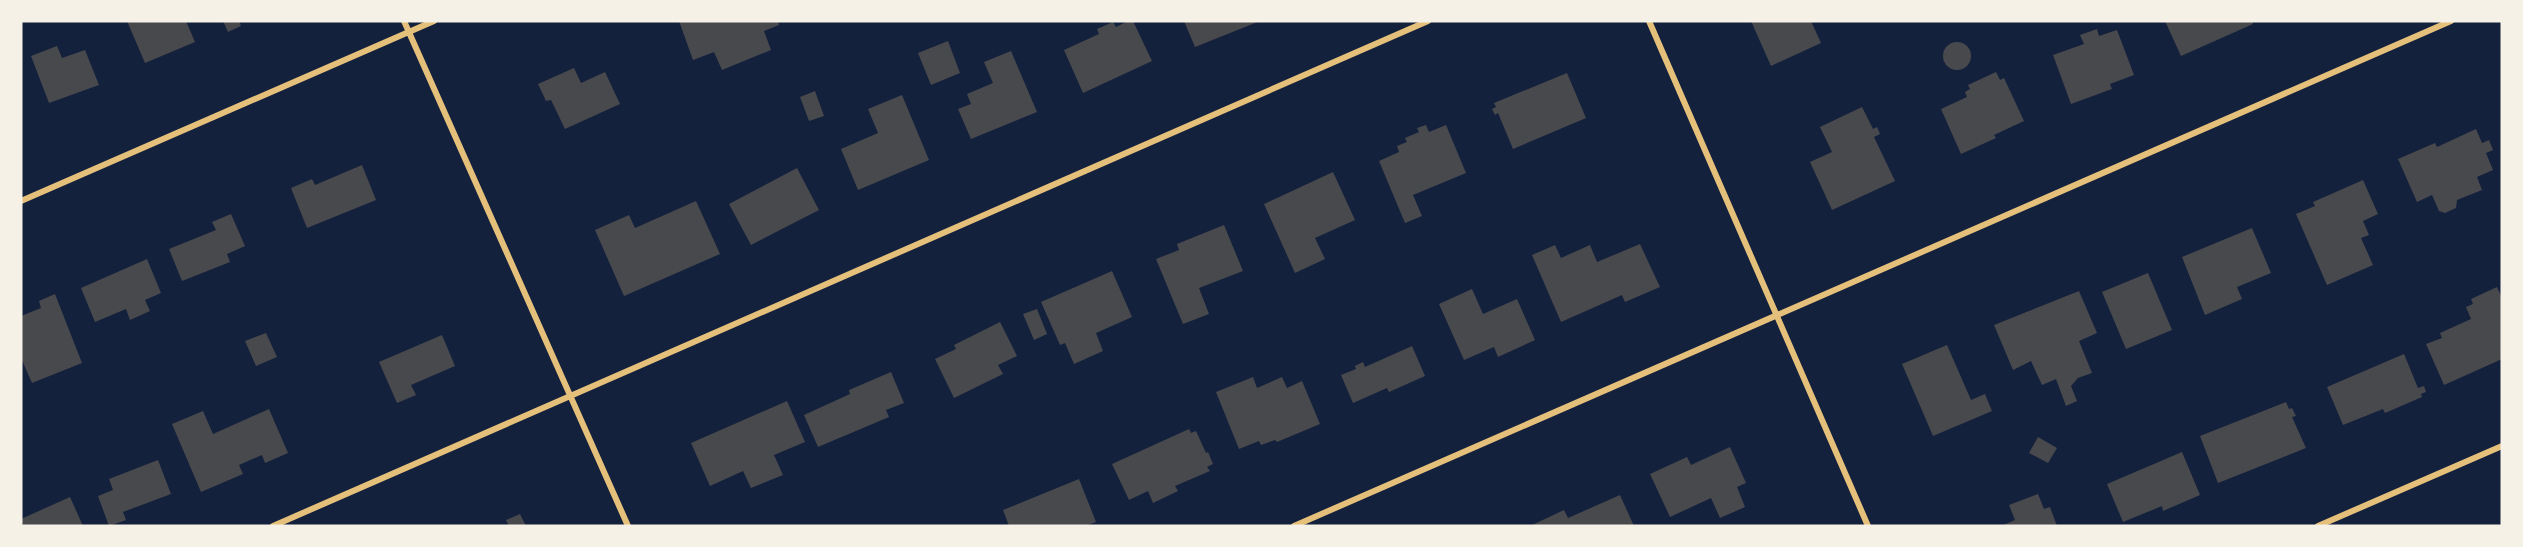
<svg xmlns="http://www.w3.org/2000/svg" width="2523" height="547" viewBox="0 0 2523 547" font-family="Lora,serif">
<rect width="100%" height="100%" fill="#14213d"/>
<path fill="#48494c" d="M 127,21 L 186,21 L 195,42 L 145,63 Z
M 223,21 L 239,21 L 241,26 L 228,32 Z
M 679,21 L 778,21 L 779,25 L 764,31 L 771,50 L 722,70 L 714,52 L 693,60 Z
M 1128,21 L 1133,21 L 1152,61 L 1083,93 L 1064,50 L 1099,34 L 1097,29 L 1113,22 L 1116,27 Z
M 1184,21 L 1260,21 L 1195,47 Z
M 1751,21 L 1811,21 L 1821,43 L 1771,66 Z
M 2165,21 L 2252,21 L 2253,24 L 2181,56 Z
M 2097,29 L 2099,36 L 2117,30 L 2134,75 L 2110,84 L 2112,89 L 2071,104 L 2053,55 L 2084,44 L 2080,35 Z
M 948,41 L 960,73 L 931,85 L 918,53 Z
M1943 56a14 14 0 1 1 28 0a14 14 0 1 1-28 0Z
M 57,46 L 62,58 L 85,50 L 99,85 L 49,103 L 31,56 Z
M 1011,51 L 1037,112 L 971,139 L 958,109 L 971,104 L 967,94 L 993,83 L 984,62 Z
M 574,68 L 581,83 L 605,72 L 620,104 L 565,129 L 551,100 L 546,101 L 538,84 Z
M 1996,72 L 2000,80 L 2004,78 L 2024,121 L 1994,135 L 1996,138 L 1961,154 L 1941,109 L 1967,97 L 1965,92 L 1970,89 L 1968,85 Z
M 1567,73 L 1586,118 L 1513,149 L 1498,113 L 1495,115 L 1492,109 L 1496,107 L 1494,103 Z
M 815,91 L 824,116 L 809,121 L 800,97 Z
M 902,95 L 929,160 L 858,190 L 841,149 L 878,133 L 868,109 Z
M 1862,107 L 1873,129 L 1877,127 L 1880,134 L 1874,137 L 1895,181 L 1832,210 L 1810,162 L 1832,152 L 1820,127 Z
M 1426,125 L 1429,132 L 1446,125 L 1466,173 L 1413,195 L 1422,216 L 1405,223 L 1379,161 L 1399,152 L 1397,146 L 1407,142 L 1405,138 L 1419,132 L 1417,128 Z
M 2476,129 L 2482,143 L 2489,140 L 2493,150 L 2486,153 L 2493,170 L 2477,177 L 2482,190 L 2457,200 L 2456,208 L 2445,213 L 2439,211 L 2432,195 L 2417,202 L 2398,159 L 2435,143 L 2437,147 Z
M 362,165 L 376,200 L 307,228 L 291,188 L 312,179 L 315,185 Z
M 797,168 L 819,210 L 751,245 L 729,204 Z
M 1333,172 L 1355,220 L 1315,238 L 1325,259 L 1295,273 L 1264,204 Z
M 2363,180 L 2378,214 L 2363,221 L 2369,235 L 2361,238 L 2373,265 L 2327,285 L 2296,214 L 2315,206 L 2313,202 Z
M 696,201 L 720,254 L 624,296 L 595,230 L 629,215 L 635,228 Z
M 231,214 L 245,246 L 227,254 L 230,262 L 182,281 L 169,249 L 216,230 L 212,222 Z
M 1224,225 L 1243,271 L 1199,288 L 1209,314 L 1183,324 L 1156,259 L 1179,250 L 1177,244 Z
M 2252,228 L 2271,273 L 2237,287 L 2242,299 L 2205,315 L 2182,257 Z
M 1640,244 L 1660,287 L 1625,302 L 1622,295 L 1561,322 L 1532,255 L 1555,245 L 1561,258 L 1590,245 L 1597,262 Z
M 147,259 L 161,293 L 145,300 L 150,311 L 130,320 L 126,309 L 95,322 L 81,288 Z
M 1112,271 L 1132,317 L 1096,333 L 1103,351 L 1074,364 L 1065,343 L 1060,345 L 1041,302 Z
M 2148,273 L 2172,330 L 2126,349 L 2102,292 Z
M 2497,287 L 2502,298 L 2502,359 L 2444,385 L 2426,344 L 2442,338 L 2440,333 L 2471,319 L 2466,307 L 2473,304 L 2471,299 Z
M 1472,289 L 1483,314 L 1517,299 L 1535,340 L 1498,357 L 1494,347 L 1464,360 L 1439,304 Z
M 2079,291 L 2097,333 L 2079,341 L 2092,373 L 2078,378 L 2071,386 L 2077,401 L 2066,406 L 2056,379 L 2042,385 L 2031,361 L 2013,370 L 1994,325 Z
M 55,294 L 82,363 L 32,383 L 21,358 L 21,316 L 41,308 L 39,301 Z
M 1037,309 L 1047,334 L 1034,340 L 1023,314 Z
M 1000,322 L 1017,356 L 998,365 L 1003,374 L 954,398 L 935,359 L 956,349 L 954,345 Z
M 266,333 L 277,357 L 256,366 L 245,341 Z
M 442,335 L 455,366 L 411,385 L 416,395 L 397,403 L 379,362 Z
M 1947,345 L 1971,400 L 1985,394 L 1992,411 L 1933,436 L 1902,364 Z
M 1412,346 L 1425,376 L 1389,392 L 1387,388 L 1353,403 L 1341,375 L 1356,369 L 1355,366 L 1363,362 L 1365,367 Z
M 2404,354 L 2418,388 L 2424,386 L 2426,392 L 2421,394 L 2422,397 L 2385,413 L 2383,409 L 2343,425 L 2327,387 Z
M 891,372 L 904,403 L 886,410 L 889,417 L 818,447 L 804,415 L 850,394 L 849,390 Z
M 1253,377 L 1257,388 L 1282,377 L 1287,388 L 1302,381 L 1320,424 L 1277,442 L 1275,440 L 1261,445 L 1259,441 L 1239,449 L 1216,392 Z
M 787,401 L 805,442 L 774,455 L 783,475 L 751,488 L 743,471 L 710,486 L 691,443 Z
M 2286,402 L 2289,409 L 2292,408 L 2296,416 L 2292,417 L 2306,448 L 2218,483 L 2200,436 Z
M 269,409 L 288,453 L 265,463 L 262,455 L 239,465 L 243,474 L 201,492 L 172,424 L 203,411 L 213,434 Z
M 1189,429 L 1191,433 L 1196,431 L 1206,453 L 1208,452 L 1213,464 L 1207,467 L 1210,471 L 1175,486 L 1178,491 L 1153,503 L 1148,491 L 1129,500 L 1112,464 Z
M 2038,437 L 2057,448 L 2048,463 L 2029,453 Z
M 1730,447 L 1746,483 L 1737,487 L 1745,507 L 1720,518 L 1711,498 L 1670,517 L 1650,474 L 1687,457 L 1691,465 Z
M 2182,452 L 2200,495 L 2163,511 L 2162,506 L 2123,522 L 2107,484 Z
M 158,460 L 171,494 L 123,512 L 126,520 L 109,526 L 98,496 L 113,490 L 109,479 Z
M 1079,479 L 1096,522 L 1085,526 L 1009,526 L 1003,510 Z
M 2038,494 L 2044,509 L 2050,507 L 2057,526 L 2001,526 L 2015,520 L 2009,505 Z
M 1620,495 L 1634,526 L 1530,526 L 1564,510 L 1568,518 Z
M 70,497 L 83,526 L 23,526 L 21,519 Z
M 520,514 L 526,526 L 509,526 L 506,520 Z"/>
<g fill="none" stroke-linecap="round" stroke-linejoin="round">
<path stroke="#e5c07b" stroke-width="6" d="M 404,21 L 628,526
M 1649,21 L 1868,526
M 21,201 L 434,21
M 273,526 L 1428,21
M 1294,526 L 2451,21
M 2318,526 L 2502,446"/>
</g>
<rect width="2523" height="547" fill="none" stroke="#f6f1e7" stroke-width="45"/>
</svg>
